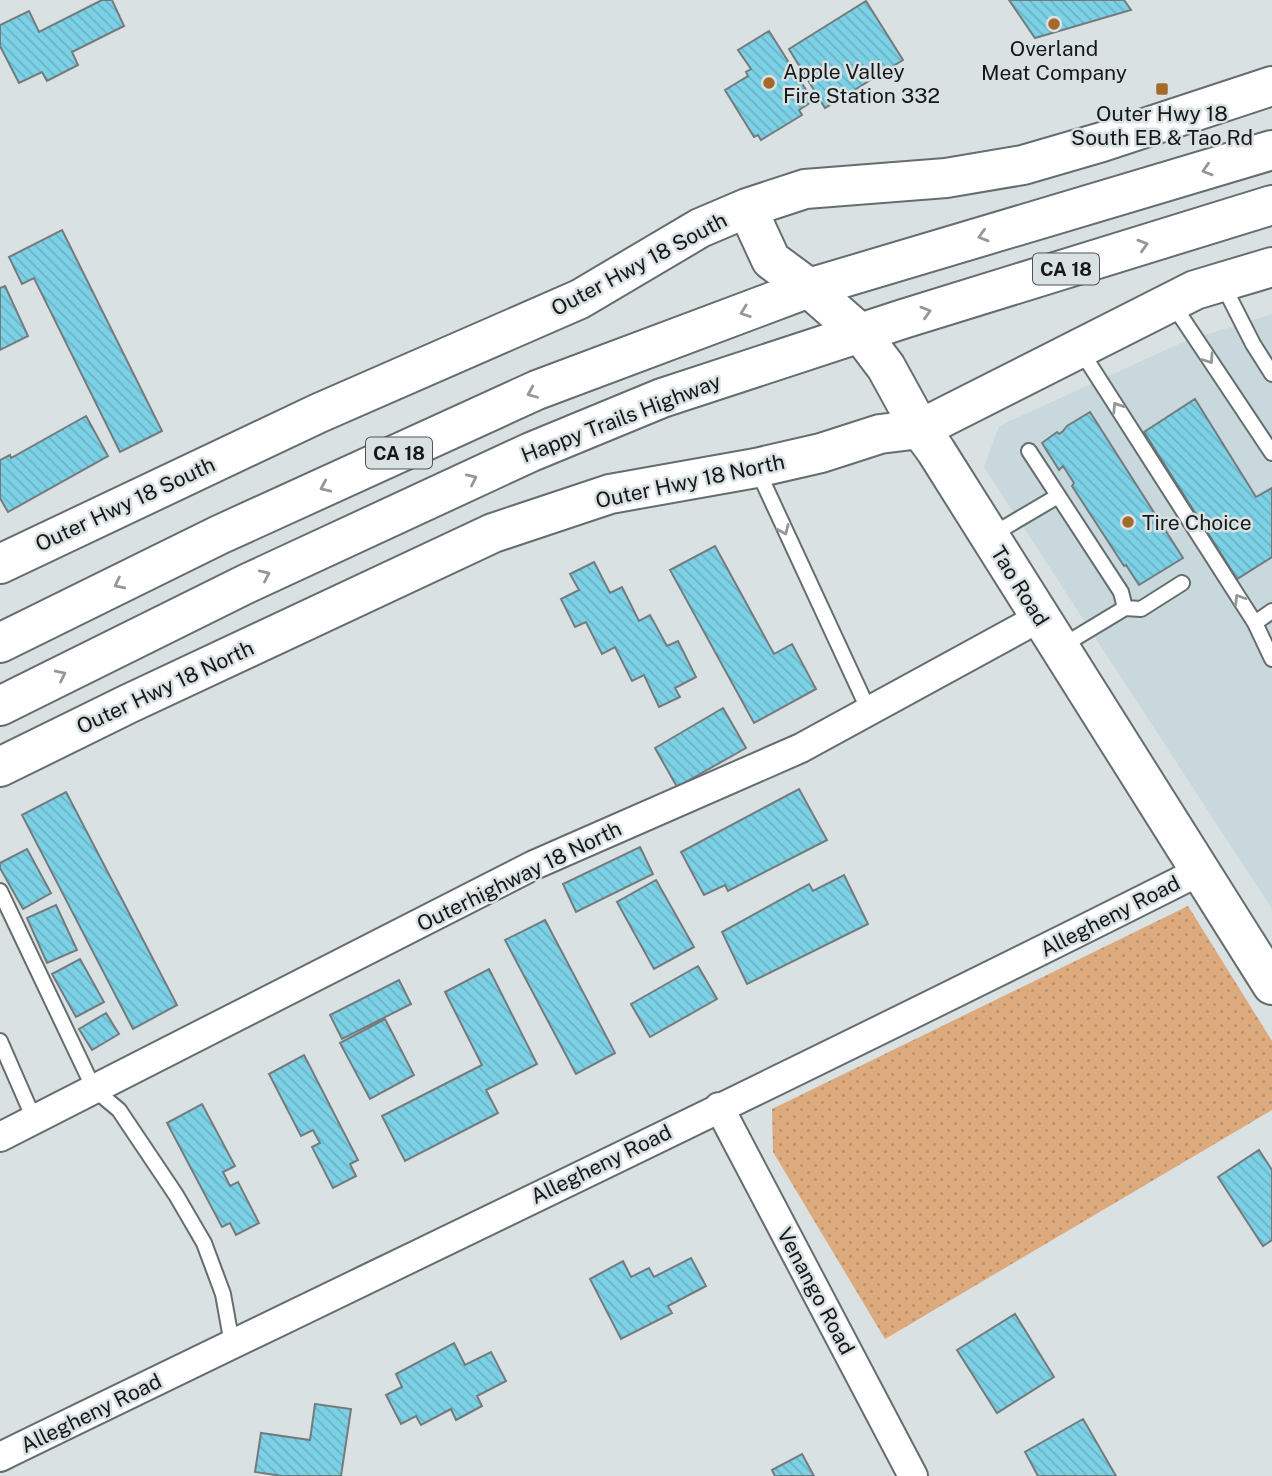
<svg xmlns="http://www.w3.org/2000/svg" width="1272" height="1476" viewBox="0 0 1272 1476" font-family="'Public Sans',sans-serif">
<defs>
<pattern id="grass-dots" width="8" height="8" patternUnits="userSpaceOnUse" patternTransform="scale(1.75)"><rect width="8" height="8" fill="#dcaa7d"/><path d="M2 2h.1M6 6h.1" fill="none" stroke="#bc926b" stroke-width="1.8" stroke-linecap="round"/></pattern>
<pattern id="building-back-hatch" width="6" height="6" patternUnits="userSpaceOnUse" patternTransform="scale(1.75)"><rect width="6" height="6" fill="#7cd1e6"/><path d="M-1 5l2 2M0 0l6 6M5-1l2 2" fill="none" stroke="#6ab3c5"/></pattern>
</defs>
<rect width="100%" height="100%" fill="#dae1e3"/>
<path fill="#c8d8dd" d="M 1272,314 L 1272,909 L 984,467 L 999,426 L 1183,342 Z"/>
<path fill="url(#grass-dots)" d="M 1188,906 L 1272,1041 L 1272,1110 L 885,1339 L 773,1152 L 772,1109 Z"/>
<path fill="url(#building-back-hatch)" stroke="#757b7d" stroke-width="2" d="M 102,0 L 112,0 L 124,26 L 72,52 L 78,65 L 47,81 L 42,72 L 19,83 L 0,46 L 0,25 L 29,11 L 39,32 Z
M 1009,0 L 1124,0 L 1131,10 L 1035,38 Z
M 866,1 L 903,60 L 825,108 L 789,49 Z
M 769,31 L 813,101 L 799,110 L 802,115 L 761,140 L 758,135 L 754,137 L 725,90 L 748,76 L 746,72 L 751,69 L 738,50 Z
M 62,230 L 162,431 L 120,452 L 34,278 L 22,284 L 9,257 Z
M 5,286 L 28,336 L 0,350 L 0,288 Z
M 1195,399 L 1256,497 L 1272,488 L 1272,557 L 1237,579 L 1144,432 Z
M 1090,412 L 1183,558 L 1139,585 L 1126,565 L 1124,566 L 1072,486 L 1074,483 L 1063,466 L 1059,470 L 1042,443 L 1057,432 L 1059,434 L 1063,431 L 1067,426 Z
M 86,416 L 108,456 L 8,512 L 0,498 L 0,460 L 10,455 L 11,458 Z
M 715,546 L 774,654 L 792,644 L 816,689 L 754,723 L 670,570 Z
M 594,562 L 610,593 L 622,587 L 639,621 L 650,615 L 667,646 L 678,641 L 696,677 L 675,688 L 680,697 L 659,707 L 644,675 L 632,681 L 615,647 L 602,654 L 586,622 L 575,627 L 561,599 L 579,590 L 570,574 Z
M 723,708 L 746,748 L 677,787 L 655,748 Z
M 799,789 L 827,840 L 728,891 L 725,885 L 704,895 L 681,852 Z
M 66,792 L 177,1005 L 133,1029 L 22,815 Z
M 640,847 L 653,874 L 576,912 L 563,884 Z
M 27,849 L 51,893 L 23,909 L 0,868 L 0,863 Z
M 844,875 L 868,924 L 747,984 L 722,932 L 809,884 L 813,891 Z
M 656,880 L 694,947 L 654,969 L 617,902 Z
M 56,905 L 77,950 L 47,963 L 27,918 Z
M 545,920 L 615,1053 L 576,1074 L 505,940 Z
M 80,959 L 104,1002 L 76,1017 L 52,974 Z
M 698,966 L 717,999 L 650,1037 L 631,1004 Z
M 489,969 L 537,1064 L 486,1090 L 498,1113 L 405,1161 L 382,1116 L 482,1065 L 445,992 Z
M 399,980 L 411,1004 L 342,1039 L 330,1015 Z
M 106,1013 L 119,1034 L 92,1050 L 79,1029 Z
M 385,1019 L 414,1075 L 370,1099 L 340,1043 Z
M 304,1055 L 358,1160 L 350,1164 L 356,1176 L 333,1188 L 312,1147 L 320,1143 L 313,1130 L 301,1136 L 269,1074 Z
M 202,1104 L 235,1166 L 223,1172 L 230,1186 L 238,1182 L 259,1223 L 236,1235 L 230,1223 L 222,1227 L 167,1123 Z
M 1259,1150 L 1272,1170 L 1272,1240 L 1263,1246 L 1218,1177 Z
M 691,1258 L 706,1286 L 668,1306 L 672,1313 L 621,1339 L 590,1279 L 623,1261 L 631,1277 L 649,1268 L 654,1277 Z
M 1015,1314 L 1054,1377 L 997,1413 L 957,1350 Z
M 454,1343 L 465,1365 L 491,1352 L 506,1381 L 477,1396 L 482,1406 L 456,1420 L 451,1409 L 421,1425 L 416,1416 L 401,1424 L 386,1395 L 402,1387 L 396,1374 Z
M 315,1404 L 351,1409 L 341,1476 L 282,1476 L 255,1472 L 261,1433 L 310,1440 Z
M 1083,1419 L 1116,1476 L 1038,1476 L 1025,1452 Z
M 802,1454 L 814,1476 L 775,1476 L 772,1470 Z"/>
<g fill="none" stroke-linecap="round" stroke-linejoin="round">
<defs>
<path id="lane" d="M 1222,283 L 1253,344 L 1272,374
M 1172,303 L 1272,453
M 1081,351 L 1255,623 L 1272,659
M 1029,451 L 1121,592 L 1125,608
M 757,469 L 869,711
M 990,536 L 1058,496
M 1255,623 L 1272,611
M 1062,646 L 1125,608 L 1141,609 L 1182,583
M 0,891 L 94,1089 L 119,1110 L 176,1195 L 204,1243 L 223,1294 L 232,1344
M 0,1041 L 34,1119"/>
<path id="street" d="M 719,1107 L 913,1476
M 0,1137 L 534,865 L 801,748 L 1039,618
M 0,1457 C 400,1262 803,1071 1200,871"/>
<path id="secondary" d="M 747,208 L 771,260 L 809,288 L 861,334 L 886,367 L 920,429 L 936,451 L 1272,985
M 0,564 L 319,413 L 580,299 L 700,228 L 747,208 L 805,189 L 946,178 L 1023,165 L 1102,142 L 1272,86
M 0,767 L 128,704 L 493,533 L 610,494 L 756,468 L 821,453 L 880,434 L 920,429 L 1195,290 L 1272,267"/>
<path id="primary" d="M 0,643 L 219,535 L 537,390 L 809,288 L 1272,150
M 0,706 L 246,584 L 531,452 L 662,398 L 903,319 L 1272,205"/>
</defs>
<use href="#lane" stroke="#666d6f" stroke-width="18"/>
<use href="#street" stroke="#666d6f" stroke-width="32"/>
<use href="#secondary" stroke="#666d6f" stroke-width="42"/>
<use href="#primary" stroke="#666d6f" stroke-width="42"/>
<use href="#lane" stroke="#fff" stroke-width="14"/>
<use href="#street" stroke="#fff" stroke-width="28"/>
<use href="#secondary" stroke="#fff" stroke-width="38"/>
<use href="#primary" stroke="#fff" stroke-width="38"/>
</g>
<defs><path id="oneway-chevron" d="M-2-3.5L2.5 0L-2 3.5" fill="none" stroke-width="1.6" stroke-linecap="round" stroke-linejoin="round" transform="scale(1.75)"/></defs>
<g stroke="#969797">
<use href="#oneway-chevron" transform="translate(1207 170) rotate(163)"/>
<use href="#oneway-chevron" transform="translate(983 236) rotate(164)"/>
<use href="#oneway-chevron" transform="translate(1143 245) rotate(-17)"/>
<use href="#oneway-chevron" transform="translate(745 312) rotate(160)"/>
<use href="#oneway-chevron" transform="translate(926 312) rotate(-17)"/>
<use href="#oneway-chevron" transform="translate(1209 359) rotate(56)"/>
<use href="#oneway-chevron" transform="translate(532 393) rotate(157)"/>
<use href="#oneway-chevron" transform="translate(1117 407) rotate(-123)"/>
<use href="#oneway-chevron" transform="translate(472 479) rotate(-25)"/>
<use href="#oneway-chevron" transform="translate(325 487) rotate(156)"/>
<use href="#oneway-chevron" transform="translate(784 530) rotate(66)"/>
<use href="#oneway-chevron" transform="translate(265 575) rotate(-25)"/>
<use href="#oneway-chevron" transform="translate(119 584) rotate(154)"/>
<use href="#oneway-chevron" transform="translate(1239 599) rotate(-122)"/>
<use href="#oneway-chevron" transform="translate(61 675) rotate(-26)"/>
</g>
<g fill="#a5692b" stroke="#dae1e3" stroke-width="2.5">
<circle cx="1054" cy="24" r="7"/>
<circle cx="769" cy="83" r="7"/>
<rect x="1155" y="82" width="14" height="14" rx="3.5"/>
<circle cx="1128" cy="522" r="7"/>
</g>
<g text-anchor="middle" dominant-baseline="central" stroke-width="5" stroke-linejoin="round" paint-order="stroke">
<g fill="#dae1e3" stroke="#505455" stroke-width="2">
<rect x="1033" y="253.5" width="66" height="31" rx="5"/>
<rect x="366" y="437.5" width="66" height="31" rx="5"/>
</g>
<g font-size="19" font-weight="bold" fill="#151818">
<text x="1066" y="269">CA 18</text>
<text x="399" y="453">CA 18</text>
</g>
<g font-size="21" fill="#151818" stroke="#dae1e3">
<text x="1054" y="48">Overland<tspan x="1054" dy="24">Meat Company</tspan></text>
<text x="783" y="71" text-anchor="start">Apple Valley<tspan x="783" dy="24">Fire Station 332</tspan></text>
<text x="1162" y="113">Outer Hwy 18<tspan x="1162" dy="24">South EB &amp; Tao Rd</tspan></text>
<text x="1142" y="522" text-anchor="start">Tire Choice</text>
</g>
<g font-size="21" fill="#151818" stroke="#dae1e3">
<text transform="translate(639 264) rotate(-28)">Outer Hwy 18 South</text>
<text transform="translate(621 418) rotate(-21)">Happy Trails Highway</text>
<text transform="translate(690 481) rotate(-12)">Outer Hwy 18 North</text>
<text transform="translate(125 504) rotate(-25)">Outer Hwy 18 South</text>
<text transform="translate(1020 586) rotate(58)">Tao Road</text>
<text transform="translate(165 687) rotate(-25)">Outer Hwy 18 North</text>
<text transform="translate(519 876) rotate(-26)">Outerhighway 18 North</text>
<text transform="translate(1110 916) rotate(-27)">Allegheny Road</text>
<text transform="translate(601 1164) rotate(-26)">Allegheny Road</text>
<text transform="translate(816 1291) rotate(62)">Venango Road</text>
<text transform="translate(91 1413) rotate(-26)">Allegheny Road</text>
</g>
</g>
</svg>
